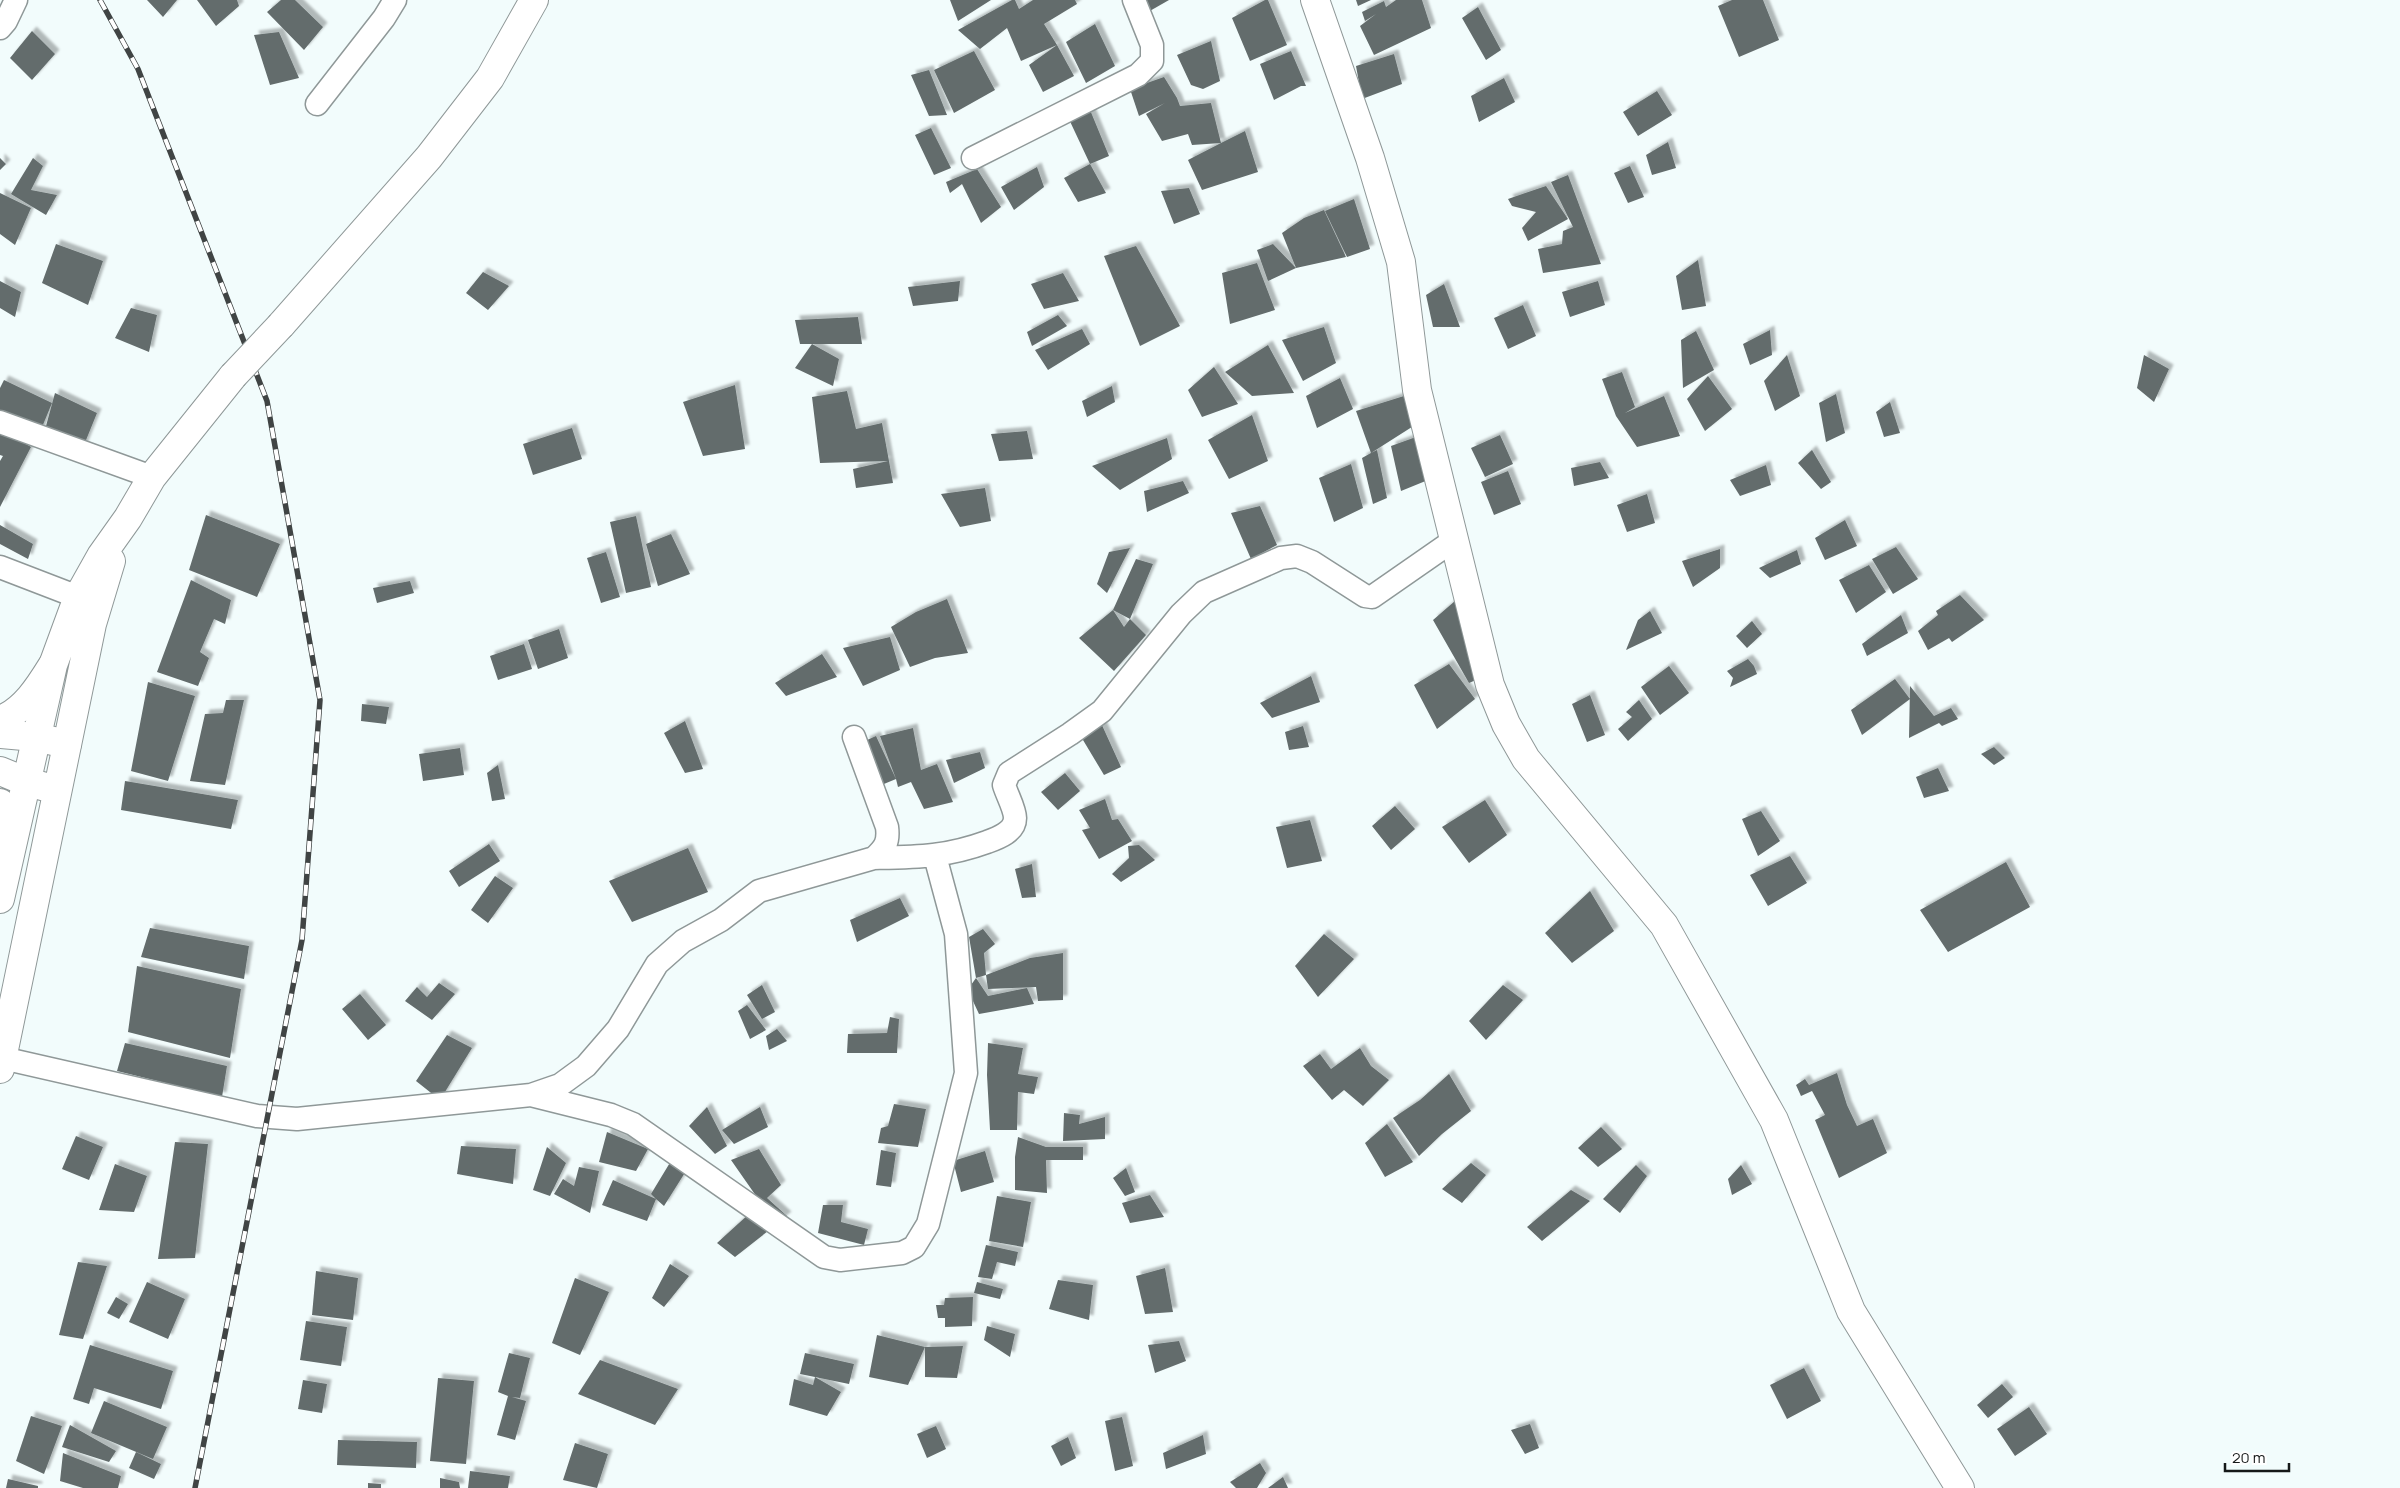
<svg xmlns="http://www.w3.org/2000/svg" width="2400" height="1488" viewBox="0 0 2400 1488" font-family="Manrope,sans-serif">
<defs>
<filter id="shadow"><feDropShadow dx="4.5" dy="-4.5" stdDeviation="1" flood-color="#0004"/></filter>
</defs>
<rect width="100%" height="100%" fill="#f2fcfc"/>
<path fill="#636c6c" fill-rule="evenodd" filter="url(#shadow)" d="M 147,0 L 177,0 L 163,17 Z
M 197,0 L 237,0 L 239,6 L 216,26 Z
M 281,0 L 295,0 L 323,27 L 304,50 L 267,12 Z
M 950,0 L 991,0 L 958,21 Z
M 1012,0 L 1015,0 L 1019,9 L 1033,0 L 1075,0 L 1077,4 L 1044,24 L 1057,45 L 1021,61 L 1007,28 L 980,49 L 958,30 Z
M 1144,0 L 1169,0 L 1148,12 Z
M 1265,0 L 1268,0 L 1287,45 L 1250,61 L 1232,18 Z
M 1356,0 L 1371,0 L 1358,6 Z
M 1396,0 L 1422,0 L 1431,28 L 1374,55 L 1360,26 L 1376,14 L 1365,21 L 1362,12 L 1384,1 L 1386,7 Z
M 1732,0 L 1763,0 L 1779,40 L 1739,57 L 1718,6 Z
M 1478,7 L 1501,50 L 1486,60 L 1462,18 Z
M 1095,24 L 1115,66 L 1086,83 L 1066,42 Z
M 32,31 L 55,54 L 32,80 L 10,58 Z
M 279,32 L 299,78 L 270,85 L 254,35 Z
M 1211,41 L 1220,81 L 1203,89 L 1191,85 L 1177,55 Z
M 1057,45 L 1074,76 L 1043,92 L 1029,65 Z
M 974,51 L 995,90 L 954,113 L 934,70 Z
M 1291,51 L 1306,86 L 1301,86 L 1274,100 L 1260,64 Z
M 1394,54 L 1402,84 L 1362,99 L 1356,66 Z
M 929,70 L 947,115 L 929,116 L 911,75 Z
M 1164,77 L 1177,98 L 1180,106 L 1211,103 L 1221,143 L 1245,131 L 1258,172 L 1202,190 L 1188,160 L 1221,143 L 1192,145 L 1188,134 L 1162,141 L 1146,114 L 1165,103 L 1139,116 L 1130,89 Z
M 1504,78 L 1515,102 L 1479,122 L 1471,96 Z
M 1657,91 L 1672,115 L 1638,136 L 1623,112 Z
M 1088,105 L 1109,156 L 1090,164 L 1067,115 Z
M 931,128 L 951,168 L 934,175 L 915,135 Z
M 1668,142 L 1676,168 L 1652,175 L 1646,155 Z
M 0,158 L 6,164 L 0,170 Z
M 33,158 L 43,166 L 31,190 L 57,195 L 46,215 L 11,194 Z
M 1090,164 L 1106,193 L 1078,202 L 1064,178 Z
M 1630,166 L 1644,197 L 1628,203 L 1614,173 Z
M 1037,167 L 1044,187 L 1014,210 L 1001,187 Z
M 977,169 L 1001,207 L 981,223 L 962,184 L 950,193 L 946,182 Z
M 1568,175 L 1601,264 L 1543,273 L 1538,249 L 1562,244 L 1563,231 L 1573,227 L 1551,182 Z
M 1546,186 L 1568,219 L 1528,241 L 1522,228 L 1536,212 L 1512,206 L 1508,199 Z
M 1189,188 L 1200,214 L 1174,224 L 1161,191 Z
M 0,193 L 31,208 L 15,245 L 0,234 Z
M 1354,199 L 1370,249 L 1347,257 L 1325,211 Z
M 1324,210 L 1346,257 L 1296,268 L 1268,281 L 1257,250 L 1273,244 L 1296,268 L 1282,233 L 1304,218 Z
M 56,244 L 103,261 L 88,305 L 42,283 Z
M 1136,246 L 1180,326 L 1140,346 L 1104,256 Z
M 1698,260 L 1706,306 L 1682,310 L 1676,276 Z
M 1257,263 L 1275,310 L 1230,324 L 1222,273 Z
M 483,272 L 509,286 L 488,310 L 466,293 Z
M 1063,273 L 1079,301 L 1044,309 L 1031,284 Z
M 0,281 L 21,292 L 15,317 L 0,308 Z
M 960,281 L 958,301 L 913,306 L 908,287 Z
M 1598,281 L 1605,305 L 1570,317 L 1562,292 Z
M 1444,284 L 1460,327 L 1433,327 L 1426,295 Z
M 1523,305 L 1536,336 L 1508,349 L 1494,318 Z
M 131,308 L 157,315 L 149,352 L 115,338 Z
M 1058,315 L 1067,326 L 1032,346 L 1027,332 Z
M 858,317 L 862,344 L 812,344 L 839,359 L 833,386 L 795,368 L 812,344 L 800,344 L 795,320 Z
M 1324,327 L 1336,363 L 1303,381 L 1282,340 Z
M 1082,329 L 1090,344 L 1048,370 L 1035,350 Z
M 1770,330 L 1772,355 L 1750,365 L 1743,344 Z
M 1696,331 L 1714,370 L 1683,388 L 1681,340 Z
M 1268,345 L 1294,393 L 1252,396 L 1225,372 Z
M 1787,355 L 1800,396 L 1775,411 L 1764,381 Z
M 2144,355 L 2169,369 L 2154,402 L 2137,388 Z
M 1214,367 L 1238,404 L 1202,417 L 1188,390 Z
M 1622,372 L 1635,407 L 1625,413 L 1664,396 L 1680,436 L 1637,447 L 1616,416 L 1602,379 Z
M 1708,376 L 1732,409 L 1705,431 L 1687,399 Z
M 1340,378 L 1353,409 L 1317,428 L 1306,396 Z
M 4,380 L 52,403 L 40,432 L 0,413 L 0,388 Z
M 735,385 L 745,449 L 703,456 L 683,402 Z
M 1112,386 L 1115,402 L 1087,417 L 1082,401 Z
M 847,391 L 856,429 L 882,423 L 893,483 L 856,488 L 853,469 L 888,461 L 820,463 L 812,397 Z
M 55,393 L 97,413 L 82,450 L 43,437 Z
M 1836,394 L 1845,433 L 1826,442 L 1819,403 Z
M 1404,396 L 1415,425 L 1371,453 L 1377,450 L 1387,498 L 1373,504 L 1362,458 L 1371,453 L 1356,411 Z
M 1890,402 L 1900,433 L 1884,437 L 1876,412 Z
M 1252,415 L 1268,461 L 1229,479 L 1208,440 Z
M 0,428 L 31,447 L 0,507 L 0,461 L 3,456 L 0,455 Z
M 572,428 L 582,459 L 533,475 L 523,444 Z
M 1027,431 L 1033,459 L 999,461 L 991,434 Z
M 1500,435 L 1513,464 L 1485,477 L 1471,448 Z
M 1416,437 L 1428,480 L 1401,491 L 1391,446 Z
M 1167,438 L 1172,459 L 1120,490 L 1092,466 Z
M 1812,450 L 1831,482 L 1821,489 L 1798,463 Z
M 1600,462 L 1609,478 L 1574,486 L 1571,468 Z
M 1351,464 L 1363,508 L 1334,522 L 1319,478 Z
M 1766,465 L 1771,485 L 1740,496 L 1730,480 Z
M 1508,471 L 1521,504 L 1494,515 L 1481,482 Z
M 1183,481 L 1189,493 L 1147,512 L 1144,491 Z
M 985,488 L 991,521 L 960,527 L 941,494 Z
M 1647,494 L 1655,523 L 1627,532 L 1617,505 Z
M 1260,506 L 1277,545 L 1251,559 L 1231,513 Z
M 206,515 L 280,544 L 257,597 L 189,570 Z
M 636,516 L 651,587 L 626,593 L 610,522 Z
M 1845,520 L 1857,546 L 1825,560 L 1815,538 Z
M 0,525 L 33,544 L 28,559 L 0,544 Z
M 671,534 L 690,574 L 658,586 L 646,544 Z
M 1896,547 L 1918,579 L 1893,594 L 1872,559 Z
M 1130,548 L 1107,593 L 1097,584 L 1109,552 Z
M 1720,549 L 1720,568 L 1693,587 L 1682,561 Z
M 1797,550 L 1801,564 L 1770,578 L 1759,568 Z
M 606,552 L 620,597 L 601,603 L 587,558 Z
M 1136,559 L 1153,564 L 1130,619 L 1146,635 L 1114,671 L 1079,638 L 1113,610 ZM 1113,610 L 1130,619 L 1124,627 Z
M 1869,565 L 1886,592 L 1856,613 L 1839,580 Z
M 191,580 L 231,600 L 225,624 L 214,619 L 200,652 L 209,658 L 198,686 L 157,672 Z
M 410,581 L 414,593 L 377,603 L 373,588 Z
M 1960,595 L 1984,620 L 1952,642 L 1949,638 L 1928,650 L 1918,631 L 1938,615 L 1936,611 Z
M 947,599 L 968,653 L 935,658 L 910,667 L 891,627 L 916,612 Z
M 1455,601 L 1483,677 L 1469,683 L 1433,620 Z
M 1650,611 L 1662,633 L 1626,650 L 1638,620 Z
M 1901,615 L 1908,633 L 1867,656 L 1862,644 Z
M 1752,621 L 1762,634 L 1747,648 L 1736,636 Z
M 559,629 L 568,658 L 538,669 L 528,640 Z
M 890,637 L 900,670 L 863,686 L 843,648 Z
M 524,644 L 532,669 L 498,680 L 490,656 Z
M 822,654 L 837,677 L 786,696 L 775,683 Z
M 1748,659 L 1754,666 L 1757,674 L 1730,687 L 1733,678 L 1727,671 Z
M 1449,664 L 1475,699 L 1437,729 L 1414,685 Z
M 1669,666 L 1689,693 L 1660,715 L 1641,687 Z
M 1311,676 L 1320,702 L 1272,718 L 1260,703 Z
M 1895,679 L 1910,699 L 1862,735 L 1851,710 Z
M 148,682 L 195,696 L 168,781 L 131,771 Z
M 1910,686 L 1934,716 L 1951,708 L 1958,719 L 1942,726 L 1939,723 L 1909,738 Z
M 1590,695 L 1605,735 L 1587,742 L 1572,704 Z
M 226,700 L 244,700 L 225,785 L 190,781 L 205,714 L 223,713 Z
M 1639,700 L 1652,719 L 1628,741 L 1618,729 L 1632,717 L 1626,712 Z
M 362,704 L 389,707 L 386,724 L 361,721 Z
M 685,721 L 703,769 L 685,773 L 664,733 Z
M 1101,723 L 1121,767 L 1104,775 L 1077,730 Z
M 1303,726 L 1309,747 L 1289,750 L 1285,732 Z
M 913,728 L 921,770 L 937,764 L 953,802 L 924,809 L 911,782 L 898,787 L 896,779 L 879,786 L 865,741 L 876,736 L 896,779 L 880,736 Z
M 1994,747 L 2005,758 L 1994,765 L 1981,754 Z
M 460,748 L 464,775 L 423,781 L 419,754 Z
M 980,752 L 985,768 L 954,783 L 946,760 Z
M 498,765 L 505,799 L 492,801 L 487,773 Z
M 1938,768 L 1949,791 L 1924,798 L 1916,777 Z
M 1065,773 L 1080,791 L 1058,810 L 1041,792 Z
M 125,781 L 238,800 L 231,829 L 121,810 Z
M 1105,799 L 1112,820 L 1118,819 L 1132,841 L 1099,859 L 1082,830 L 1090,828 L 1079,810 Z
M 1485,800 L 1507,835 L 1469,863 L 1442,827 Z
M 1395,806 L 1415,829 L 1391,850 L 1372,826 Z
M 1761,811 L 1780,841 L 1758,856 L 1742,819 Z
M 1310,820 L 1322,861 L 1287,868 L 1276,827 Z
M 489,844 L 500,861 L 459,887 L 449,871 Z
M 1139,845 L 1155,860 L 1121,882 L 1112,874 L 1129,858 L 1128,846 Z
M 688,848 L 708,892 L 632,922 L 609,881 Z
M 1790,856 L 1807,883 L 1768,906 L 1750,875 Z
M 2006,862 L 2030,907 L 1948,952 L 1920,910 Z
M 1032,864 L 1036,897 L 1022,898 L 1015,869 Z
M 495,876 L 513,888 L 488,923 L 471,910 Z
M 1590,891 L 1614,931 L 1572,963 L 1545,933 Z
M 900,898 L 909,916 L 857,942 L 850,920 Z
M 150,928 L 249,946 L 244,979 L 141,957 Z
M 983,929 L 995,944 L 984,953 L 986,975 L 976,978 L 969,937 Z
M 1324,934 L 1354,959 L 1318,997 L 1295,966 Z
M 1063,953 L 1063,1000 L 1038,1001 L 1036,987 L 988,989 L 986,975 L 1030,958 Z
M 137,966 L 241,989 L 230,1058 L 128,1032 Z
M 976,978 L 988,996 L 1027,988 L 1034,1004 L 979,1014 L 972,999 L 971,985 Z
M 439,983 L 455,994 L 432,1020 L 405,1001 L 417,987 L 427,997 Z
M 762,985 L 775,1012 L 762,1019 L 747,995 Z
M 1503,985 L 1523,1000 L 1486,1040 L 1469,1021 Z
M 360,994 L 386,1025 L 368,1040 L 342,1009 Z
M 747,1005 L 766,1030 L 750,1039 L 738,1011 Z
M 890,1017 L 899,1019 L 897,1053 L 847,1053 L 848,1034 L 887,1033 Z
M 777,1029 L 787,1041 L 769,1050 L 766,1036 Z
M 447,1035 L 472,1048 L 440,1100 L 416,1081 Z
M 125,1043 L 227,1066 L 222,1097 L 117,1071 Z
M 988,1043 L 1023,1048 L 1018,1074 L 1038,1077 L 1034,1094 L 1018,1092 L 1017,1130 L 990,1130 L 987,1075 Z
M 1360,1048 L 1371,1066 L 1389,1080 L 1363,1106 L 1344,1090 L 1332,1100 L 1303,1066 L 1320,1054 L 1331,1069 Z
M 1837,1073 L 1847,1105 L 1857,1126 L 1873,1119 L 1887,1153 L 1839,1178 L 1815,1120 L 1825,1115 L 1812,1091 L 1801,1096 L 1796,1085 L 1805,1079 L 1809,1085 Z
M 1449,1074 L 1471,1111 L 1442,1134 L 1419,1156 L 1393,1118 L 1420,1100 Z
M 894,1104 L 926,1109 L 918,1147 L 878,1143 L 881,1128 L 888,1126 Z
M 707,1107 L 727,1146 L 715,1154 L 689,1126 Z
M 760,1107 L 768,1127 L 734,1144 L 722,1130 Z
M 1064,1113 L 1080,1115 L 1079,1124 L 1105,1117 L 1105,1139 L 1063,1141 Z
M 1387,1124 L 1413,1162 L 1385,1177 L 1365,1143 Z
M 1601,1127 L 1622,1149 L 1598,1167 L 1578,1148 Z
M 607,1132 L 648,1149 L 636,1171 L 599,1162 Z
M 76,1136 L 103,1147 L 89,1180 L 62,1169 Z
M 1018,1137 L 1046,1147 L 1083,1147 L 1083,1160 L 1046,1160 L 1047,1193 L 1015,1190 L 1015,1157 Z
M 175,1142 L 208,1144 L 195,1258 L 158,1259 Z
M 461,1146 L 516,1149 L 513,1184 L 457,1174 Z
M 547,1147 L 566,1163 L 550,1196 L 533,1190 Z
M 759,1149 L 781,1185 L 767,1198 L 787,1216 L 735,1257 L 717,1243 L 761,1203 L 731,1160 Z
M 881,1150 L 896,1153 L 891,1187 L 876,1185 Z
M 985,1151 L 994,1182 L 961,1192 L 953,1161 Z
M 671,1161 L 686,1171 L 664,1206 L 656,1199 L 647,1221 L 602,1205 L 613,1180 L 656,1199 L 651,1194 Z
M 1471,1163 L 1486,1175 L 1462,1203 L 1442,1189 Z
M 115,1164 L 147,1176 L 134,1212 L 99,1210 Z
M 1636,1165 L 1647,1176 L 1620,1213 L 1603,1199 Z
M 1741,1165 L 1752,1184 L 1732,1195 L 1728,1179 Z
M 579,1167 L 599,1171 L 590,1213 L 554,1194 L 563,1179 L 574,1186 Z
M 1126,1168 L 1135,1192 L 1125,1196 L 1113,1178 Z
M 1571,1190 L 1590,1201 L 1542,1241 L 1527,1227 Z
M 1150,1195 L 1164,1217 L 1130,1223 L 1122,1203 Z
M 997,1196 L 1031,1202 L 1023,1247 L 989,1241 Z
M 823,1205 L 843,1205 L 841,1222 L 868,1229 L 864,1245 L 818,1233 Z
M 986,1245 L 1018,1252 L 1015,1266 L 997,1262 L 992,1279 L 978,1277 Z
M 78,1262 L 107,1266 L 83,1339 L 59,1335 Z
M 670,1264 L 689,1276 L 664,1307 L 652,1298 Z
M 1165,1268 L 1173,1312 L 1145,1314 L 1136,1276 Z
M 316,1271 L 358,1278 L 353,1320 L 312,1315 Z
M 575,1278 L 609,1292 L 580,1355 L 552,1343 Z
M 1058,1280 L 1093,1285 L 1089,1320 L 1049,1309 Z
M 147,1282 L 185,1299 L 168,1339 L 129,1322 Z
M 977,1282 L 1003,1289 L 1000,1299 L 974,1293 Z
M 116,1297 L 128,1304 L 119,1319 L 107,1313 Z
M 973,1297 L 972,1326 L 945,1327 L 945,1318 L 938,1318 L 936,1305 L 944,1305 L 945,1298 Z
M 306,1321 L 347,1327 L 341,1366 L 300,1360 Z
M 987,1326 L 1015,1334 L 1010,1357 L 984,1340 Z
M 877,1335 L 925,1347 L 963,1346 L 957,1378 L 925,1377 L 925,1347 L 908,1385 L 869,1377 Z
M 1179,1341 L 1186,1361 L 1155,1373 L 1148,1345 Z
M 90,1345 L 173,1371 L 161,1409 L 94,1388 L 89,1404 L 73,1399 Z
M 509,1353 L 530,1358 L 520,1398 L 512,1397 L 526,1401 L 515,1440 L 497,1435 L 508,1396 L 498,1392 Z
M 805,1353 L 854,1364 L 849,1384 L 815,1377 L 841,1392 L 827,1416 L 789,1405 L 794,1379 L 813,1385 L 815,1377 L 800,1374 Z
M 600,1360 L 678,1389 L 655,1425 L 578,1394 Z
M 1804,1368 L 1821,1401 L 1787,1419 L 1770,1385 Z
M 438,1378 L 474,1381 L 466,1464 L 430,1461 Z
M 303,1380 L 327,1384 L 322,1413 L 298,1409 Z
M 2002,1384 L 2013,1397 L 1988,1418 L 1977,1405 Z
M 104,1401 L 167,1427 L 153,1459 L 91,1433 Z
M 2029,1407 L 2047,1434 L 2015,1456 L 1997,1429 Z
M 31,1416 L 62,1426 L 44,1474 L 16,1461 Z
M 1122,1417 L 1133,1466 L 1115,1471 L 1105,1421 Z
M 1530,1424 L 1539,1448 L 1525,1454 L 1511,1430 Z
M 70,1425 L 116,1451 L 109,1462 L 62,1447 Z
M 936,1426 L 946,1449 L 927,1458 L 917,1434 Z
M 1203,1435 L 1206,1454 L 1166,1469 L 1163,1453 Z
M 1068,1437 L 1076,1458 L 1061,1466 L 1051,1446 Z
M 338,1440 L 417,1442 L 416,1468 L 337,1465 Z
M 575,1443 L 608,1454 L 597,1488 L 563,1480 Z
M 136,1452 L 161,1464 L 154,1479 L 129,1468 Z
M 63,1453 L 121,1476 L 118,1488 L 83,1488 L 60,1481 Z
M 1260,1463 L 1266,1473 L 1257,1488 L 1236,1488 L 1230,1482 Z
M 470,1471 L 510,1476 L 508,1488 L 468,1488 Z
M 1283,1477 L 1288,1488 L 1268,1488 Z
M 440,1478 L 459,1482 L 460,1488 L 440,1488 Z
M 8,1479 L 38,1486 L 38,1488 L 6,1488 Z
M 368,1483 L 381,1484 L 381,1488 L 368,1488 Z"/>
<g fill="none" stroke-linecap="round" stroke-linejoin="round">
<defs>
<path id="minor" d="M 0,28 L 6,21 L 16,0
M 317,104 L 384,18 L 395,0
M 973,158 L 1138,75 L 1152,61 L 1152,45 L 1134,0
M 0,422 L 152,477
M 0,567 L 78,597
M 874,858 C 917,857 946,857 987,842 C 998,838 1015,832 1015,818 C 1015,809 1007,795 1004,785 L 1009,773 L 1070,734 L 1102,711 L 1181,614 L 1204,592 L 1281,558 L 1297,556 L 1312,562 L 1365,596 L 1372,597 L 1454,540
M 2,1058 L 257,1116 L 297,1119 L 531,1095 L 560,1085 L 586,1066 L 618,1029 L 657,964 L 683,941 L 721,920 L 759,891 L 874,858 C 885,848 889,842 887,827 L 854,737
M 531,1095 L 611,1115 L 633,1124 L 824,1257 L 840,1260 L 902,1253 L 914,1247 L 928,1224 L 966,1073 L 956,934 L 935,856"/>
<path id="tertiary" d="M 1315,0 L 1370,158 L 1401,262 L 1417,390 L 1490,685 L 1506,724 L 1526,759 L 1664,925 L 1774,1120 L 1851,1311 L 1960,1488
M 0,720 C 24,711 39,687 52,666
M 0,734 L 35,737 L 67,744
M 0,771 L 27,782 L 57,790
M 0,803 L 4,817 L 4,856"/>
<path id="secondary" d="M 281,325 L 429,157 L 490,78 L 534,0
M 0,899 L 53,665 L 78,597 L 101,556 L 128,518 L 152,477 L 233,376
M 0,1069 L 92,624 L 111,561"/>
</defs>
<use href="#minor" stroke="#8f9898" stroke-width="25"/>
<use href="#tertiary" stroke="#8f9898" stroke-width="30"/>
<use href="#secondary" stroke="#8f9898" stroke-width="30"/>
<use href="#minor" stroke="#fff" stroke-width="22"/>
<use href="#tertiary" stroke="#fff" stroke-width="28"/>
<use href="#secondary" stroke="#fff" stroke-width="28"/>
<defs>
<path id="rail" d="M 100,0 L 138,69 L 267,401 L 320,700 L 302,940 L 195,1488"/>
</defs>
<use href="#rail" stroke="#404444" stroke-width="5.5"/>
<use href="#rail" stroke="#fff" stroke-width="4" stroke-dasharray="11" stroke-linecap="butt"/>
<defs>
<path id="secondary-bridge" d="M 233,376 L 281,325"/>
</defs>
<use href="#secondary-bridge" stroke="#8f9898" stroke-width="30" stroke-linecap="butt"/>
<use href="#secondary-bridge" stroke="#fff" stroke-width="28"/>
</g>
<path d="M2225 1463v8h64v-8" fill="none" stroke="#151818" stroke-width="2.5"/>
<text x="2232" y="1463" font-size="15" fill="#151818" stroke="#ffffff" stroke-width="4" paint-order="stroke">20 m</text>
</svg>
